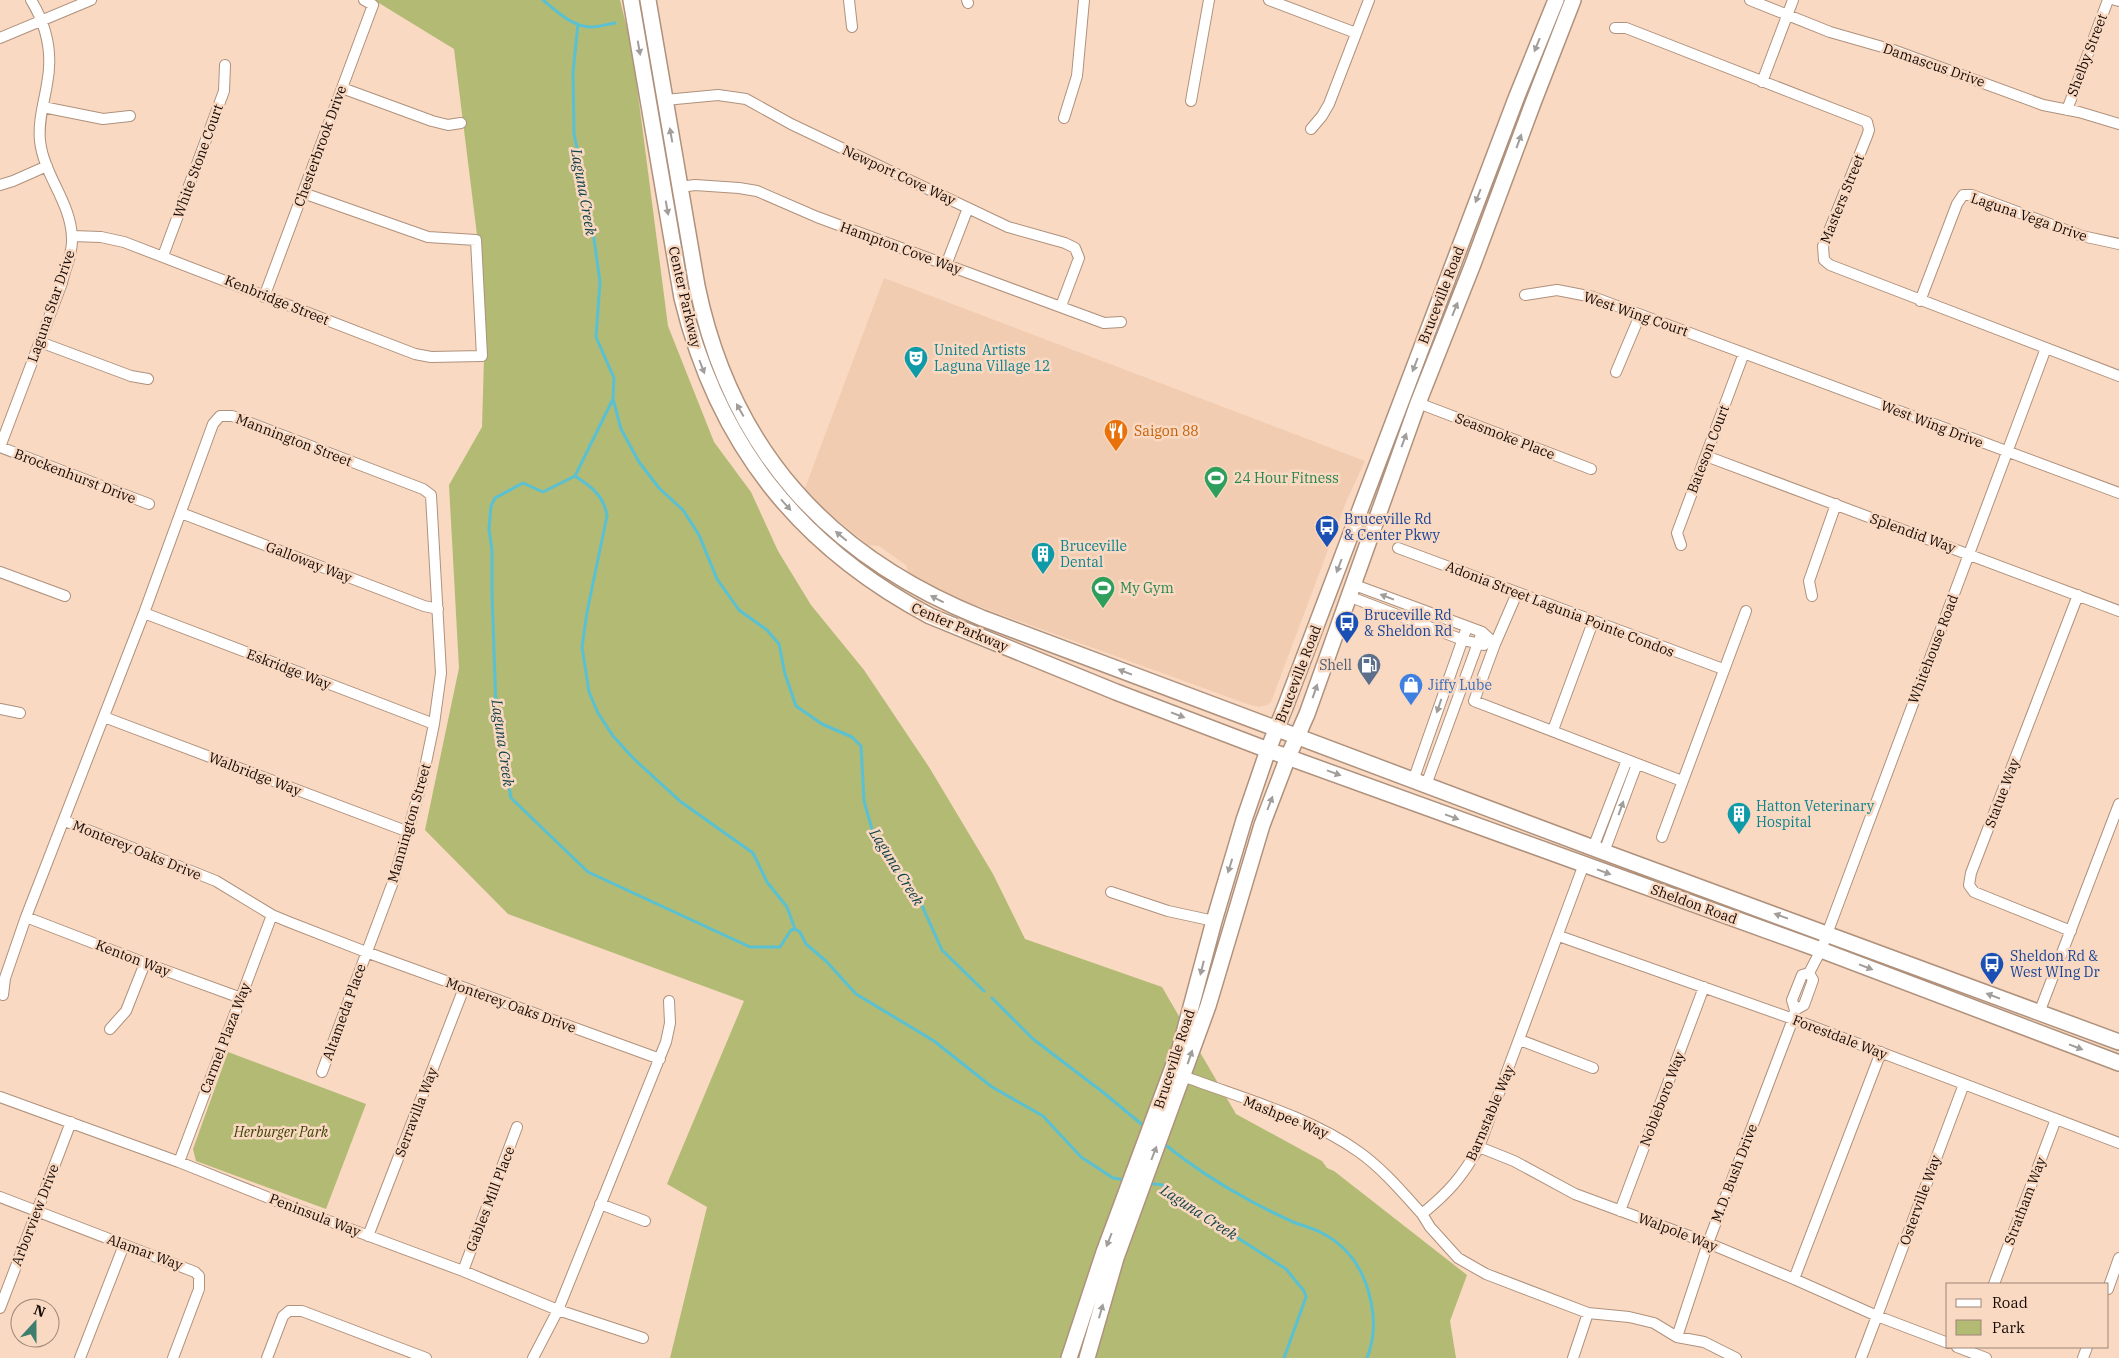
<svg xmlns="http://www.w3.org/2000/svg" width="2119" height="1358" viewBox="0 0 2119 1358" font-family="'IBM Plex Serif',serif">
<rect width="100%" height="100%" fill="#f9d9c2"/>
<path fill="#f2ccb1" d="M 884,278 L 1365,461 L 1346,502 L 1271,702 L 1267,705 L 1259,707 L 1250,705 L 964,601 L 918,579 L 908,571 L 906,565 L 879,546 L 868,545 L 825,510 L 805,488 Z"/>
<path fill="#b2ba74" d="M 374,0 L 620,0 L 632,48 L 668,326 L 714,442 L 751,492 L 778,551 L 811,605 L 864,670 L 929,767 L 993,874 L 1025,939 L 1162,987 L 1236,1114 L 1322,1161 L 1327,1168 L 1334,1171 L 1467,1275 L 1450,1321 L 1456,1358 L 670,1358 L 707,1207 L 667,1184 L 744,1001 L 508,914 L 425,830 L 459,668 L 449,485 L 482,427 L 484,358 L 478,243 L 454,49 Z
M 228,1052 L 366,1104 L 326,1209 L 196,1161 L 193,1149 Z"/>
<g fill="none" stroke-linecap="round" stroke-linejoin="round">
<path stroke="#59c1d2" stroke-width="3" d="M 543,0 C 556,11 573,27 591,27 C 599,27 607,24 615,23
M 578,24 L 573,72 L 574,134 L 590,210 L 600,282 L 596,337 L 614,378 L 613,399 L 621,429 L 639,462 L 659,488 L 683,510 L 699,535 L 717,579 L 739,610 L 767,630 L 779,644 L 785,674 L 796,706 L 822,724 L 852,737 L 861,746 L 864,801 L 873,833 L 919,899 L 942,950 L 984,991
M 613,399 L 575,476 C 592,487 604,496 607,516 L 587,612 L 582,647 L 589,692 L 598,713 L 613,736 L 634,759 L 681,802 L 753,853 L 767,882 L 787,907 L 795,929
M 575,476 L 543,492 L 523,483 L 495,498 L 491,506 L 489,529 L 492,550 L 492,593 L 496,709 L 511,798 L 588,872 L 750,947 L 780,947 L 791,930 L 795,929 L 800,932 L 806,944 L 826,961 L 856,994 L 934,1041 L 992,1087 L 1043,1116 L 1081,1157 L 1113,1178 L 1126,1180
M 992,998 L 1033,1039 L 1104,1093 L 1145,1127
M 1163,1143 C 1189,1164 1219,1184 1249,1200 C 1263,1208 1278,1215 1293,1222 C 1303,1226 1313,1228 1322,1233 C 1349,1247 1365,1272 1371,1302 C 1375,1320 1374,1340 1367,1358
M 1147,1183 L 1163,1185 L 1179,1200 L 1286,1269 L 1304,1291 L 1306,1297 L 1284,1358"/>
<defs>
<path id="minor" d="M 849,0 L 852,27
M 967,0 L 968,3
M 1269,0 L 1356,33
M 1750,0 L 1830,32 L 1893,50 L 2043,105 L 2079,112 L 2119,124
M 2115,0 L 2119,1
M 1615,28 L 1626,28 L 1867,122 L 1869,130 L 1867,136 L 1823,246 L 1824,260 L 1830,265 L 2119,376
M 0,38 L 91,0
M 1762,82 L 1793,0
M 342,88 L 432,121 L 448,125 L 461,123
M 665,100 L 718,95 L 746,99 L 791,124 L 1008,227 L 1065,243 L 1075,248 L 1079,258 L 1061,306
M 1191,101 L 1209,0
M 43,107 L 103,119 L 130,116
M 2067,110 L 2108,0
M 1064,118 L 1077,76 L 1084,0
M 1311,129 L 1322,116 L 1329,104 L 1369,0
M 0,185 L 13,181 L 47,166
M 680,187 L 695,185 L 739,188 L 757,191 L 817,217 L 1104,323 L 1121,322
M 72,236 L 101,237 L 124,242 L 415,354 L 431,357 L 482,356 L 476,240 L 428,237 L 303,193
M 163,256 L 224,91 L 225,65
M 946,265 L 968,208
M 1525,295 L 1557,290 L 1593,297 L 2119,493
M 264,297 L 373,5 L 364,0
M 1920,301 L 1957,204 L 1963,195 L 1972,195 L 2082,236 L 2119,244
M 40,342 L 131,376 L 148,379
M 1616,372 L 1640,315
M 1418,403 L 1591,469
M 0,447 L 62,283 C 65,268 73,254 72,238 C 71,202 44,176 40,141 C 38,121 44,103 47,84 C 53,54 47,26 31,0
M 0,447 L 149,504
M 1706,456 L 2119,611
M 181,513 L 424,606 L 438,609
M 1681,545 L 1677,533 L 1744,353
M 1398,548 L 1723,669
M 0,572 L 65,596
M 1352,584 L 1482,632 L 1495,644
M 1517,593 L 1495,644 L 1474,701 L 1682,781
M 1348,596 L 1463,640 L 1484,645
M 1812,596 L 1809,581 L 1836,504
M 144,613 L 434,724
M 0,709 L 20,713
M 104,717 L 406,831
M 1553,730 L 1593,622
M 1413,781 L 1467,627
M 1426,785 L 1482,632
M 65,821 L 216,881 L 272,915 L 289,922 L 366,952 L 660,1059
M 1662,837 L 1746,611
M 1593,848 L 1627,760
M 1604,852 L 1637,764
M 1584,864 L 1479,1147 C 1462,1177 1449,1192 1422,1214 L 1430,1227 L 1458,1258 L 1486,1274 L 1588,1313 L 1629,1317 L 1654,1323 L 1677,1337 L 1704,1342 L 1736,1358
M 1111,892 L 1168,911 L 1214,921
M 26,917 L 145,963 L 241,998
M 2071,931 L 1974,892 L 1969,885 L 1971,873 L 2078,595
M 1559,936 L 1793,1019 L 2119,1143
M 1809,973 L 1821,950 L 2046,348
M 3,995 L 5,978 L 26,917 L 144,613 L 213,424 L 220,416 L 232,416 L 423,489 L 431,495 L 441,673 L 434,724 L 422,782 L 393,882 L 322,1072
M 2039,1013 L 2119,804
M 110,1029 L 126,1011 L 145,963
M 1520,1040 L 1593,1068
M 1183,1076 C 1241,1098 1309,1116 1359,1152 C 1383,1169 1403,1193 1422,1214
M 0,1097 L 179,1162 L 294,1208 L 463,1271 L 558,1310 L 643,1338
M 1479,1147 L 1514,1161 L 1575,1194 L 1708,1243 L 1794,1279 L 1877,1316 L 1964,1084
M 179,1162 L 272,915
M 0,1197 L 195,1272 L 199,1276 L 199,1289 L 173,1358
M 600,1204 L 645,1221
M 1620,1211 L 1704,987
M 368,1236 L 464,988
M 463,1271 L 517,1127
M 1794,1279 L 1881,1052
M 1994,1284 L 2056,1119
M 2108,1289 L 2119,1258
M 0,1308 L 71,1122
M 1677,1337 L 1708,1243 L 1793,1019 L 1795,1010 L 1792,1000 L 1802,975 L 1809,973 L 1813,980 L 1804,1005 L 1795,1010
M 1957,1347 L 1986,1358
M 80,1358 L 124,1245
M 267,1358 L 283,1316 L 289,1311 L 302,1311 L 426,1358
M 533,1358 L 558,1310 L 666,1042 L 670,1023 L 669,1001
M 1573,1358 L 1588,1313
M 1861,1358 L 1877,1316 L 1948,1343
M 2083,1358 L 2087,1347"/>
<path id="secondary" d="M 631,0 L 682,298 C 717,443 798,546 930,616 L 1116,692 L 1268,750 L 1821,950 L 2119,1063
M 648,0 L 697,286 C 731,450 828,556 982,618 L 1604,852 L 2119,1042
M 1069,1358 L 1104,1252 L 1180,1048 L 1214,921 L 1244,820 L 1268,750 L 1286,705 L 1517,96 L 1556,0
M 1087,1358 L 1116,1258 L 1208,1006 L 1262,825 L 1288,757 L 1307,714 L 1418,403 L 1473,264 L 1533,103 L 1573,0"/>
</defs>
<use href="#minor" stroke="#af917c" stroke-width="12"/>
<use href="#secondary" stroke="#af917c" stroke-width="18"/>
<use href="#minor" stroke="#fff" stroke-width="10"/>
<use href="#secondary" stroke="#fff" stroke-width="15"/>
</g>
<defs><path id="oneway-solid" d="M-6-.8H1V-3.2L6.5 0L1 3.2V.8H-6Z" transform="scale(1.25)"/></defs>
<g fill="#a19d9b">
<use href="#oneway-solid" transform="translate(1537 45) rotate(112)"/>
<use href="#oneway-solid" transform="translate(639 48) rotate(80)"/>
<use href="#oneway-solid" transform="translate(671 135) rotate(-100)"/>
<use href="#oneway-solid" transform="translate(1519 141) rotate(-70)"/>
<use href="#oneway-solid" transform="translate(1478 196) rotate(111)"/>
<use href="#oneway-solid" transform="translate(667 208) rotate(80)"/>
<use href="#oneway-solid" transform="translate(1455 309) rotate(-68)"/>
<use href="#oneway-solid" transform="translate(1415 365) rotate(111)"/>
<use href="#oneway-solid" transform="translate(702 367) rotate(69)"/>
<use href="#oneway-solid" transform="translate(740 410) rotate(-119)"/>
<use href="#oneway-solid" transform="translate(1404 440) rotate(-70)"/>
<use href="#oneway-solid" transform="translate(786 505) rotate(48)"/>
<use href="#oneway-solid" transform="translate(841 536) rotate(-140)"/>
<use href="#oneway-solid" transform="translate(1339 566) rotate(111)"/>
<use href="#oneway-solid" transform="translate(1387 597) rotate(-159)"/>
<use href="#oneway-solid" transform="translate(937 599) rotate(-153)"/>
<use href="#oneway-solid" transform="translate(1125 672) rotate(-159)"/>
<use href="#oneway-solid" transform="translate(1315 691) rotate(-71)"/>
<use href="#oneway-solid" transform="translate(1439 706) rotate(109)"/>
<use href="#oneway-solid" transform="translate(1178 715) rotate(21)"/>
<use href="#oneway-solid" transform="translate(1334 773) rotate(20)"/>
<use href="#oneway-solid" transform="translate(1270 803) rotate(-69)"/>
<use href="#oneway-solid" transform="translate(1621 808) rotate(-70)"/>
<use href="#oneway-solid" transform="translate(1452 817) rotate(20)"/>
<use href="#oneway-solid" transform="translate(1230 866) rotate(107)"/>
<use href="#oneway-solid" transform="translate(1604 872) rotate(20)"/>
<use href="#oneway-solid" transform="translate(1781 916) rotate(-160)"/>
<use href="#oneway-solid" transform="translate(1866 967) rotate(21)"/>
<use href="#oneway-solid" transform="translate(1202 968) rotate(104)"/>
<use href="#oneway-solid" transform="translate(1993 996) rotate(-159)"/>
<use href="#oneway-solid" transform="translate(2076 1047) rotate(21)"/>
<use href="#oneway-solid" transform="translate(1190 1057) rotate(-71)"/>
<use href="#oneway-solid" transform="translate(1154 1153) rotate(-69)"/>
<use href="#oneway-solid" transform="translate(1109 1240) rotate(111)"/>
<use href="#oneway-solid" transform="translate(1101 1311) rotate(-74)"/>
</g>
<defs>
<symbol id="theatre-pin" viewBox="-11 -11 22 30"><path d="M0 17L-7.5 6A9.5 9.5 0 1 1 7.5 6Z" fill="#0f9aa8" stroke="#f9d9c2"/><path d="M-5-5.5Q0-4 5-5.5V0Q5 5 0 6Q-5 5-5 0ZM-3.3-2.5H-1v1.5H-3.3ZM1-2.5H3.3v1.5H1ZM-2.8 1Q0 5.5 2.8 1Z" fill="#fff"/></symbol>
<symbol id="restaurant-pin" viewBox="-11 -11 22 30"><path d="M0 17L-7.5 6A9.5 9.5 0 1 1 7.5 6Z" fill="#e8710a" stroke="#f9d9c2"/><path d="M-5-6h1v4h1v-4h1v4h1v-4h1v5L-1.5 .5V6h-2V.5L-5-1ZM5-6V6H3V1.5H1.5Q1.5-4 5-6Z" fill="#fff"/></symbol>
<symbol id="stadium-pin" viewBox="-11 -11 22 30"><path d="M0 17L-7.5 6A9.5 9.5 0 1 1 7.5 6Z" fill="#2e9e5b" stroke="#f9d9c2"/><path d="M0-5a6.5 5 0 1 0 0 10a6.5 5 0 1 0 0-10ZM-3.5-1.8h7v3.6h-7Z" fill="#fff"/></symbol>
<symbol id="bus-pin" viewBox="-11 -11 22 30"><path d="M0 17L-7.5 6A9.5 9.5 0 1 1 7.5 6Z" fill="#1a4fb4" stroke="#f9d9c2"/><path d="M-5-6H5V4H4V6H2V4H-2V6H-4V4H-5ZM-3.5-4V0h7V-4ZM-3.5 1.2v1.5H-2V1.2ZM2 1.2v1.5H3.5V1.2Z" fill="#fff"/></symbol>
<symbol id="building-pin" viewBox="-11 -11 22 30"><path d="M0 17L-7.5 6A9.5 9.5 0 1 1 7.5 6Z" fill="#0f9aa8" stroke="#f9d9c2"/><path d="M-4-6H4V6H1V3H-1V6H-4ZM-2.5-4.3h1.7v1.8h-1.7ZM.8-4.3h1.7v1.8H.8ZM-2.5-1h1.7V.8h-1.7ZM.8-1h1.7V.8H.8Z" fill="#fff"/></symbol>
<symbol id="fuel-pin" viewBox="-11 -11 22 30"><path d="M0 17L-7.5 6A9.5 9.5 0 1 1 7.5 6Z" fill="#5c6f8a" stroke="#f9d9c2"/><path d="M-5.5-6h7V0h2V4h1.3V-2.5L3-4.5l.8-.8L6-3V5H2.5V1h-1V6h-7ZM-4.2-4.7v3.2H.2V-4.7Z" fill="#fff"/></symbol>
<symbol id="shop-pin" viewBox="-11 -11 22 30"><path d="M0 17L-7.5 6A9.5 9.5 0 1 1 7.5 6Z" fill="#3f7fe0" stroke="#f9d9c2"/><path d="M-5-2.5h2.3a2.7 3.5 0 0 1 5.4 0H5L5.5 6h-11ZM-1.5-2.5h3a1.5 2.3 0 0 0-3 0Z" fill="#fff"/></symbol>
</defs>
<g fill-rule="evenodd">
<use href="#theatre-pin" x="902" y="344" width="28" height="38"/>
<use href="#restaurant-pin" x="1102" y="417" width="28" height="38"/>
<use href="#stadium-pin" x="1202" y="464" width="28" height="38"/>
<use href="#bus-pin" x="1313" y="513" width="28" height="38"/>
<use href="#building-pin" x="1029" y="540" width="28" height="38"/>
<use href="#stadium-pin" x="1089" y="574" width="28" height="38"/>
<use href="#bus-pin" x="1333" y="609" width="28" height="38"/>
<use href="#fuel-pin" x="1355" y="651" width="28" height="38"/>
<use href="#shop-pin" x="1397" y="671" width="28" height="38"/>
<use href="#building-pin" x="1725" y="800" width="28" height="38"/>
<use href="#bus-pin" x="1978" y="950" width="28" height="38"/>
</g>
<g text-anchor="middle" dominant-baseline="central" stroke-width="5" stroke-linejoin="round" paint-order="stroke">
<g font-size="14" fill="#140904" stroke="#f9d9c2">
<text transform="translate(2087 55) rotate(-69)">Shelby Street</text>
<text transform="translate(1934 65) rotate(19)">Damascus Drive</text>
<text transform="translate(320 146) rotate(-70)">Chesterbrook Drive</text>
<text transform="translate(198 161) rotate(-70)">White Stone Court</text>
<text transform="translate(899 175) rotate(25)">Newport Cove Way</text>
<text transform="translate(1842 199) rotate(-68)">Masters Street</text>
<text transform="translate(2029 217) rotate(19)">Laguna Vega Drive</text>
<text transform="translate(901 248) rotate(20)">Hampton Cove Way</text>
<text transform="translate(1441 295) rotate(-69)">Bruceville Road</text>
<text transform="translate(685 297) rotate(77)">Center Parkway</text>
<text transform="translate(277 300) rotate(22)">Kenbridge Street</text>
<text transform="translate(51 306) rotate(-71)">Laguna Star Drive</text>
<text transform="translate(1636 314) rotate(19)">West Wing Court</text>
<text transform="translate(1932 424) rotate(21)">West Wing Drive</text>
<text transform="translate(1505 436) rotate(21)">Seasmoke Place</text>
<text transform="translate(294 440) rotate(21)">Mannington Street</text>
<text transform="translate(1708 449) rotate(-69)">Bateson Court</text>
<text transform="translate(75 476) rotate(21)">Brockenhurst Drive</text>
<text transform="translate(1913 533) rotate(20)">Splendid Way</text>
<text transform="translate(309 562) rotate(21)">Galloway Way</text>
<text transform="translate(1560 609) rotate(21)">Adonia Street Lagunia Pointe Condos</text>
<text transform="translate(960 627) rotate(23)">Center Parkway</text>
<text transform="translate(1933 649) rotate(-69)">Whitehouse Road</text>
<text transform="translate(289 669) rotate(21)">Eskridge Way</text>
<text transform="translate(1298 674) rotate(-69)">Bruceville Road</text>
<text transform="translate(255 774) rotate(21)">Walbridge Way</text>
<text transform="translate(2002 793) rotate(-69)">Statue Way</text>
<text transform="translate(409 823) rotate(-74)">Mannington Street</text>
<text transform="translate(137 850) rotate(22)">Monterey Oaks Drive</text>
<text transform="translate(1694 904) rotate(20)">Sheldon Road</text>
<text transform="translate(133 958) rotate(21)">Kenton Way</text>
<text transform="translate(511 1005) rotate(20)">Monterey Oaks Drive</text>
<text transform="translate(344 1012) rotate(-70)">Altameda Place</text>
<text transform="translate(1840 1037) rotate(21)">Forestdale Way</text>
<text transform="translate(225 1038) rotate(-69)">Carmel Plaza Way</text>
<text transform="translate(1174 1059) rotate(-72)">Bruceville Road</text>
<text transform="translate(1662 1099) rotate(-69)">Nobleboro Way</text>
<text transform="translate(416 1112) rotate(-69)">Serravilla Way</text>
<text transform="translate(1490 1113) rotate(-67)">Barnstable Way</text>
<text transform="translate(1286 1117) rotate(22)">Mashpee Way</text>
<text transform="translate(1734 1173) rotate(-69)">M.D. Bush Drive</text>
<text transform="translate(490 1199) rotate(-69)">Gables Mill Place</text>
<text transform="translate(1920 1200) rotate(-70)">Osterville Way</text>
<text transform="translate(2025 1201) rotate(-69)">Stratham Way</text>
<text transform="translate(35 1215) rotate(-69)">Arborview Drive</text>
<text transform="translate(315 1215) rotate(21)">Peninsula Way</text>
<text transform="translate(1678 1232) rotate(21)">Walpole Way</text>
<text transform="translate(145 1252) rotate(20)">Alamar Way</text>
</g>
<g font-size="14" fill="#0d838f" stroke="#f9d9c2" text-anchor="start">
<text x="934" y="350">United Artists<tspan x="934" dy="16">Laguna Village 12</tspan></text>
<text x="1060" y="546">Bruceville<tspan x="1060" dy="16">Dental</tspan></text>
<text x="1756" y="806">Hatton Veterinary<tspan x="1756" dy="16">Hospital</tspan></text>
</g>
<g font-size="14" fill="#c56008" stroke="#f9d9c2" text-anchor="start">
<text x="1134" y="431">Saigon 88</text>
</g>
<g font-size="14" fill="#27864d" stroke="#f9d9c2" text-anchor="start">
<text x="1234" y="478">24 Hour Fitness</text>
<text x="1120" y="588">My Gym</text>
</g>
<g font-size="14" fill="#164399" stroke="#f9d9c2" text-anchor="start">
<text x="1344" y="519">Bruceville Rd<tspan x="1344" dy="16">&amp; Center Pkwy</tspan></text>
<text x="1364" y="615">Bruceville Rd<tspan x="1364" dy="16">&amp; Sheldon Rd</tspan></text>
<text x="2010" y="956">Sheldon Rd &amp;<tspan x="2010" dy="16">West WIng Dr</tspan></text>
</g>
<g font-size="14" fill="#4e5e75" stroke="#f9d9c2" text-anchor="end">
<text x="1352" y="665">Shell</text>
</g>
<g font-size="14" fill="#366cbe" stroke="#f9d9c2" text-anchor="start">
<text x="1428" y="685">Jiffy Lube</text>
</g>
<g font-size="14" font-style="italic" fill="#3d4206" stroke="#f9d9c2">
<text x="281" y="1132">Herburger Park</text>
</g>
<g font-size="15" font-style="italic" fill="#13434b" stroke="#f9d9c2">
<text transform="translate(584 192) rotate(80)">Laguna Creek</text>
<text transform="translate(503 743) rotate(82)">Laguna Creek</text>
<text transform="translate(897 867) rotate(58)">Laguna Creek</text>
<text transform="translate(1199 1212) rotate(33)">Laguna Creek</text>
</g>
</g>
<rect x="1946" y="1283" width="162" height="65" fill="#f9d9c2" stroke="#9d8676"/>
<rect x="1956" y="1299" width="25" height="8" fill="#ffffff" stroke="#9d8676"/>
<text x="1992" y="1308" font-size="15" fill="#140904">Road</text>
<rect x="1956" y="1320" width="25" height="15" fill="#b2ba74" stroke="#9d8676"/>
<text x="1992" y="1333" font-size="15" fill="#140904">Park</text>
<g transform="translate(35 1323) rotate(21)"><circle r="24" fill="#f9d9c2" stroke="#9d8676"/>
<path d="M0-4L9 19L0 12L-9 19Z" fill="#3e7e6d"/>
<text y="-8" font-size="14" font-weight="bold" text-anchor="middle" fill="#140904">N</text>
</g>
</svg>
